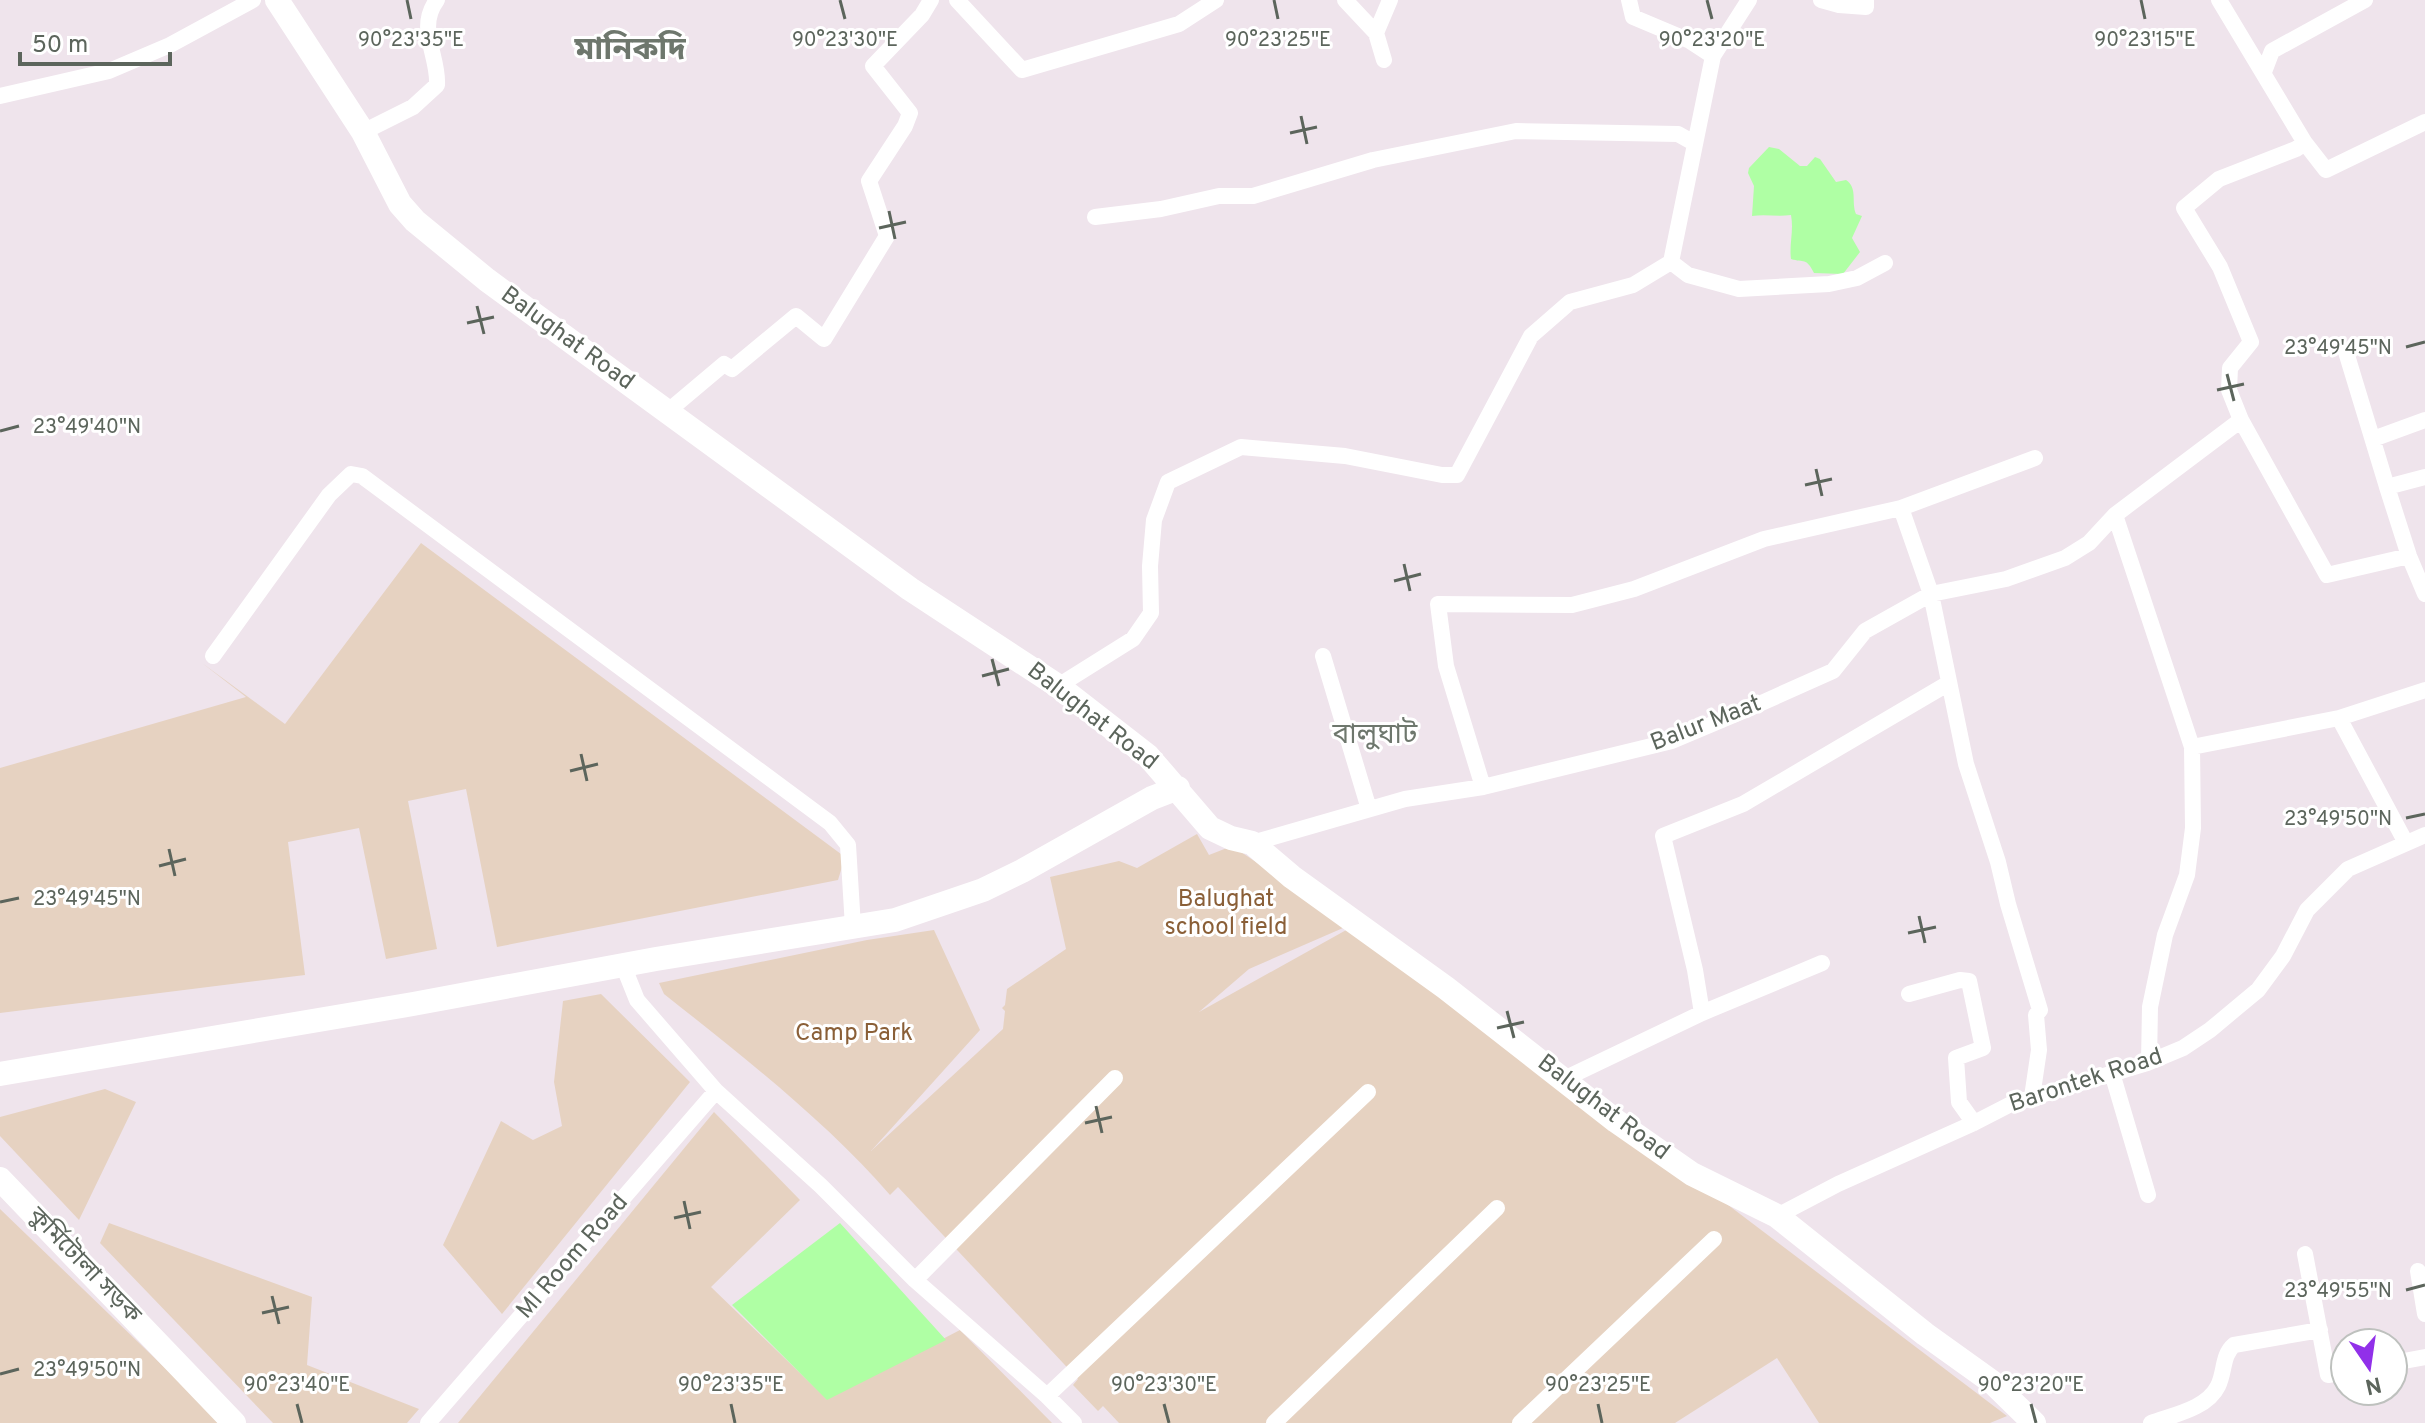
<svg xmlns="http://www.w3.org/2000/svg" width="2425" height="1423" viewBox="0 0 2425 1423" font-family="Overpass,'Noto Sans Bengali',sans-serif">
<rect width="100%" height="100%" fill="#efe4ec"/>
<path fill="#e6d2c1" d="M 421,543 L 845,857 L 838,880 L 497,947 L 466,789 L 408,801 L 437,949 L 386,959 L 359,828 L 288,842 L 305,975 L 0,1013 L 0,768 L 246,697 L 202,663 L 285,724 Z
M 1197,834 L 1209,855 L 1232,846 L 1289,884 L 1343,928 L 1249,969 L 1199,1012 L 1357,924 L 2007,1416 L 1990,1423 L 1819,1423 L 1777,1358 L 1675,1423 L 1119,1423 L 1103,1406 L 1098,1411 L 1073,1385 L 1078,1379 L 898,1187 L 890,1195 C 827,1122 740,1054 664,994 L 659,983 L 867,940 L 934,930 L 980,1030 L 871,1151 L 1003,1029 L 1005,1011 L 1002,1008 L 1005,1005 L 1007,989 L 1066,949 L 1050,877 L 1119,861 L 1137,868 Z
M 601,994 L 690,1082 L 502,1314 L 443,1245 L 501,1121 L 533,1140 L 562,1126 L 554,1082 L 563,1001 Z
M 105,1089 L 136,1102 L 79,1220 L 0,1136 L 0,1117 Z
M 714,1112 L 800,1200 L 711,1287 L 827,1399 L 960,1330 L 1052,1423 L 458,1423 Z
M 0,1209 L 192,1394 L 219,1423 L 0,1423 Z
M 109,1223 L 312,1297 L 307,1365 L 419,1409 L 407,1423 L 273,1423 L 100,1243 Z"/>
<path fill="#afffa4" d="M 1769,147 L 1779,149 L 1800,166 L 1807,166 L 1815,157 L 1820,159 L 1836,182 L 1846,180 C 1858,188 1851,202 1856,214 L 1862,216 L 1852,238 L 1860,252 L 1843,274 L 1814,273 C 1806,257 1804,263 1791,259 C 1789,244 1794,231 1791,215 C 1777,217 1766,214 1752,216 L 1754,186 L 1748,173 L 1749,168 Z
M 840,1223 L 946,1340 L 827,1400 L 732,1305 Z"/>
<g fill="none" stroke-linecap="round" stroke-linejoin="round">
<path stroke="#fff" stroke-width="16" d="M 957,0 L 1022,70 L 1179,24 L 1216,0
M 1345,0 L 1376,33
M 1629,0 L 1633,17 L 1690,41 L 1713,56
M 1821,0 L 1839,5 L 1866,7 L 1866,0
M 2219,0 L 2305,143
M 1384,60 L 1376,33 L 1390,0
M 2264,72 L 2272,51 L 2365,0
M 0,96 L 109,71 L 170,45 L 253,0
M 363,132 L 413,107 L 437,85 C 439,56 416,28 437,0
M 1095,217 L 1161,209 L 1219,196 L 1253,196 L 1373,160 L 1516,131 L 1678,134 L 1694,143
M 1671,262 L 1713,56 L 1749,0
M 1671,262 L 1688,275 L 1739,289 L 1829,284 L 1857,278 L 1885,263
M 2346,352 L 2387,487
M 667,412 L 724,364 L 732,369 L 796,316 L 824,339 L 887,236 L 869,181 L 905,126 L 910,113 L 873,66 L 922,15 L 931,0
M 2241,420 L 2327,575 L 2409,556
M 2373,439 L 2425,420
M 2425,477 L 2387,487 L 2409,556 L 2425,594
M 1901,508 L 2035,458
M 2115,515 L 2192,747 L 2339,718
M 213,656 L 329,495 L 351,474 L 362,476 L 830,823 L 848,845 L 853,927
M 1323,656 L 1369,809
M 1058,686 L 1133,639 L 1151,613 L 1150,566 L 1154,520 L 1168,482 L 1241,447 L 1345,456 L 1442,475 L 1457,475 L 1531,336 L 1570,302 L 1633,285 L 1671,262
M 1483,787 L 1446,666 L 1438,604 L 1572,605 L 1634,589 L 1764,539 L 1901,508 L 1931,594 L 1966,764 L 1998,862 L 2008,904 L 2040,1010 L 2036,1015 L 2039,1050 L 2032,1097
M 1252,843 L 1405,799 L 1483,787 L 1672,741 L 1748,709 L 1833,671 L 1865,631 L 1931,594 L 2006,579 L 2065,558 L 2089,543 L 2115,515 L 2241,420 L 2229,390 L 2230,368 L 2251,342 L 2220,267 L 2184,208 L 2219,179 L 2296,149 L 2305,143 L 2326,170 L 2425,122
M 2406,843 L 2339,718 L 2425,690
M 623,965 L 637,1000 L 716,1091 L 821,1186 L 915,1280 L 1047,1396 L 1074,1423
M 1909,994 L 1960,980 L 1969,981 L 1983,1048 L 1956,1058 L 1959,1102 L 1974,1123
M 1702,1013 L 1822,963
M 2149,1062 L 2150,1007 L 2165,935 L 2187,875 L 2193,828 L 2192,747
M 2112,1073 L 2148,1195
M 1564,1079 L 1702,1013 L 1695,970 L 1663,836 L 1743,804 L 1949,683
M 1777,1216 L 1838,1184 L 1974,1123 L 2011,1104 L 2147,1063 L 2183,1048 L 2210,1030 L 2258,990 L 2283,956 L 2307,910 L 2348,869 L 2425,835
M 2305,1254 L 2328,1375 L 2345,1372
M 2418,1271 L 2425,1314
M 915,1280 L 1115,1078
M 2393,1363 L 2425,1357
M 1047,1396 L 1368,1092
M 428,1423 L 716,1091
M 1274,1423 L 1497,1208
M 1520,1423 L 1714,1239
M 2151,1423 C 2172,1415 2207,1409 2218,1386 C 2225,1372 2222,1355 2234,1345 L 2320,1330"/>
<path stroke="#fff" stroke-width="24" d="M 277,0 L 363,132 L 400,204 L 415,221 L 487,280 L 910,589 L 1058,686 L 1148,756 L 1210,828 L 1231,838 L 1252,843 L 1292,877 L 1446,988 L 1616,1121 L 1692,1174 L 1777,1216 L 1925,1334 L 1992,1382 L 2034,1423
M 0,1074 L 413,1004 L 656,959 L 895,920 L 983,890 L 1022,871 L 1152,798 L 1178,788
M 0,1179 L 234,1423"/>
</g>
<path fill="none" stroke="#5c655c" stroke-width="3" d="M 407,0 L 411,19M 840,0 L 845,19M 1274,0 L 1278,19M 1707,0 L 1712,19M 2141,0 L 2145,19M 1301,116 L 1307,144M 1290,133 L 1317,127M 889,211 L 895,239M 879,228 L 906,222M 477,306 L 484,334M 467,323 L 494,317M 2406,347 L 2425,342M 2227,374 L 2234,401M 2217,390 L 2244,384M 0,431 L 19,426M 1816,469 L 1822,496M 1805,485 L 1832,479M 1404,564 L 1410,591M 1394,581 L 1421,574M 992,659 L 999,686M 982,676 L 1009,669M 581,754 L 587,781M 570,771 L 598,764M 2406,818 L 2425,814M 169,849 L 175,876M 159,866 L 186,859M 0,902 L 19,898M 1919,916 L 1925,943M 1908,933 L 1936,927M 1507,1011 L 1514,1038M 1497,1028 L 1524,1022M 1096,1106 L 1102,1133M 1085,1123 L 1112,1117M 684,1201 L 690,1229M 674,1218 L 701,1212M 2406,1290 L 2425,1285M 272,1296 L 279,1324M 262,1313 L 289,1307M 0,1374 L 19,1369M 297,1404 L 302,1423M 731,1404 L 735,1423M 1164,1404 L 1169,1423M 1598,1404 L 1602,1423M 2031,1404 L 2036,1423"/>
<g text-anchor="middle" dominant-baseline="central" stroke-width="6" stroke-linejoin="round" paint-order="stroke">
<g font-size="24" fill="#5c655c" stroke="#fff">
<text transform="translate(567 339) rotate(36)">Balughat Road</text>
<text transform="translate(1092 717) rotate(38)">Balughat Road</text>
<text transform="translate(1706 724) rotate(-21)">Balur Maat</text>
<text transform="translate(2086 1081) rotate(-18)">Barontek Road</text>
<text transform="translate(1603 1108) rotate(37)">Balughat Road</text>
<text transform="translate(573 1257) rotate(-49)">MI Room Road</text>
<text transform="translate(84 1266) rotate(46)">কুর্মিটোলা সড়ক</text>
</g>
<g font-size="24" fill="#8a5f37" stroke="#fff">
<text x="1226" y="900">Balughat<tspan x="1226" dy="28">school field</tspan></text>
<text x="854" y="1034">Camp Park</text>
</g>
<g font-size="28" fill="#6e776d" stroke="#fff">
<text x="1375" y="736">বালুঘাট</text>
</g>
<g font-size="32" font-weight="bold" fill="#6e776d" stroke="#fff">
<text x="630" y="51">মানিকদি</text>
</g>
</g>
<g font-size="20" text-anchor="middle" fill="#5c655c" stroke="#fff" stroke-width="6" stroke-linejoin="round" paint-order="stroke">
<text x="411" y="46">90°23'35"E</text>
<text x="845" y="46">90°23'30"E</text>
<text x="1278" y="46">90°23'25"E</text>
<text x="1712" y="46">90°23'20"E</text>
<text x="2145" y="46">90°23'15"E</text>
<text x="2338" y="354">23°49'45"N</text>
<text x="87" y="433">23°49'40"N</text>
<text x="2338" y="825">23°49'50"N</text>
<text x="87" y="905">23°49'45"N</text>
<text x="2338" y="1297">23°49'55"N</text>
<text x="87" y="1376">23°49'50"N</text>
<text x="297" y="1391">90°23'40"E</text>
<text x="731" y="1391">90°23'35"E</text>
<text x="1164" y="1391">90°23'30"E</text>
<text x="1598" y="1391">90°23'25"E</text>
<text x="2031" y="1391">90°23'20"E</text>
</g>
<g transform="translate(2369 1367) rotate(167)"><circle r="38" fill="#ffffff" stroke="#bec1be" stroke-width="2"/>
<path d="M0-6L14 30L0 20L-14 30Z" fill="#9130e9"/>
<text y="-12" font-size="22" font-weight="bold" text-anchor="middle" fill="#5c655c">N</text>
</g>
<path d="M20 52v12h150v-12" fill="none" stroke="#5c655c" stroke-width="4"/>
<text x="32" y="52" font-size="24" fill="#5c655c" stroke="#ffffff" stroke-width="6" paint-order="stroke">50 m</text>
</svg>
